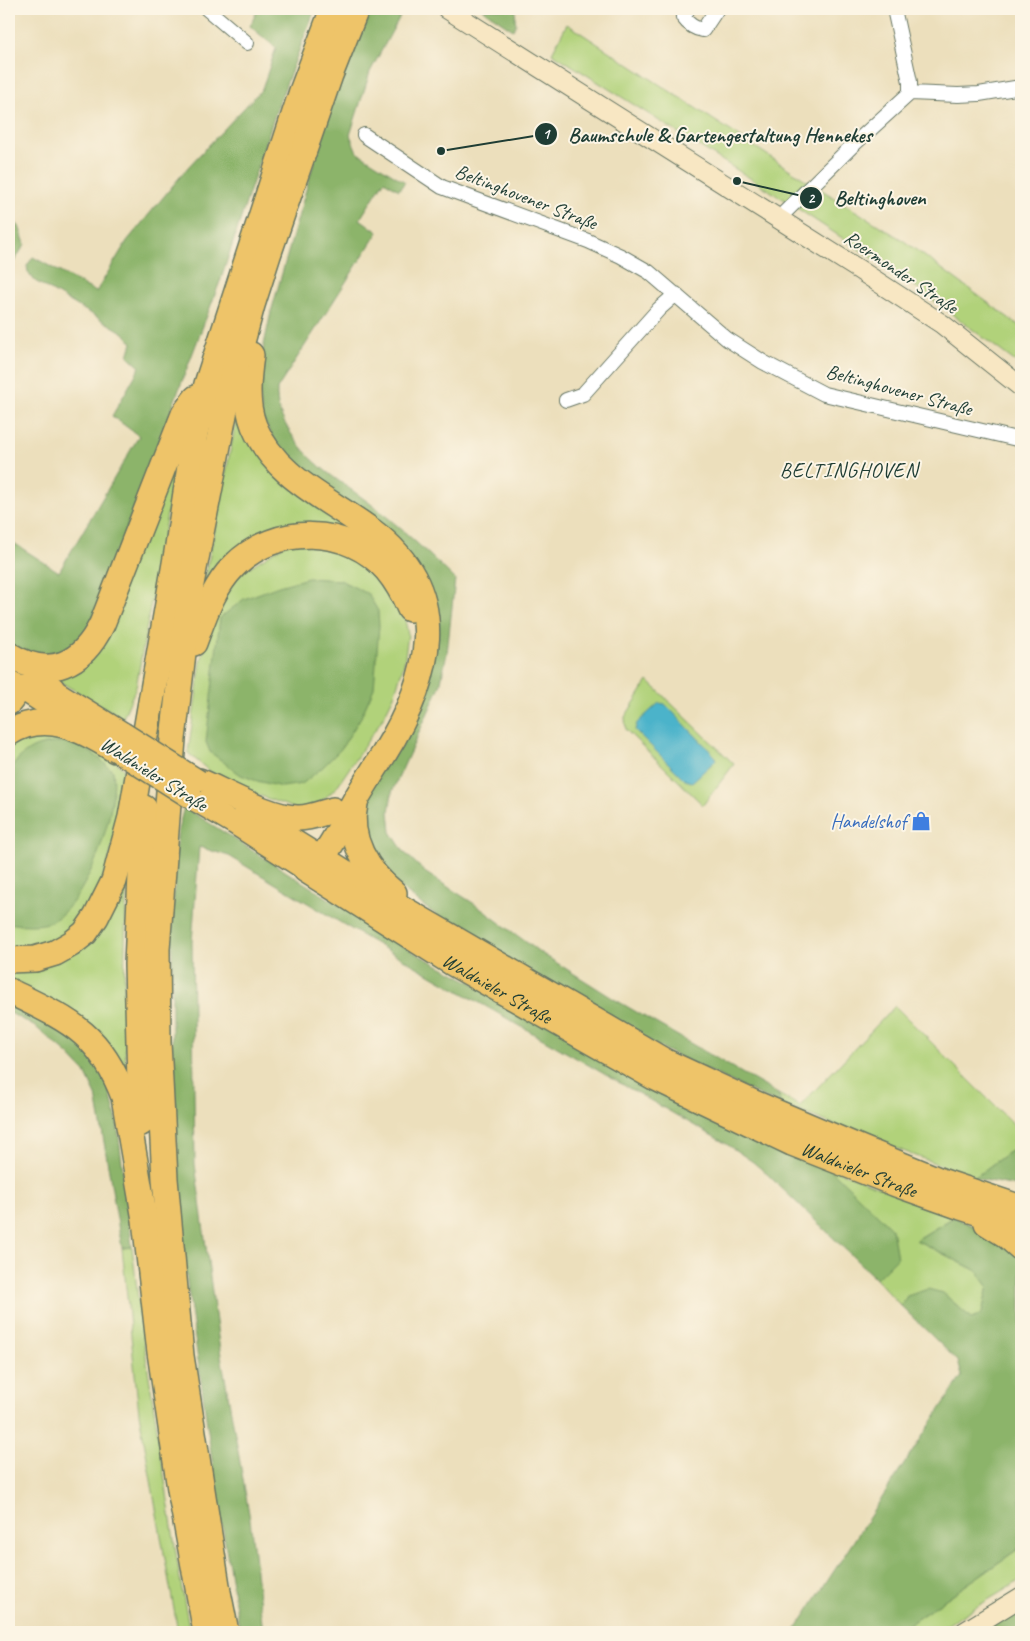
<svg xmlns="http://www.w3.org/2000/svg" width="1030" height="1641" viewBox="0 0 1030 1641" font-family="Caveat,sans-serif">
<rect width="100%" height="100%" fill="#fcf5e5"/>
<filter id="ink" filterUnits="userSpaceOnUse"><feTurbulence type="fractalNoise" baseFrequency=".02" numOctaves="2"/><feDisplacementMap in="SourceGraphic" scale="10" xChannelSelector="R" yChannelSelector="G"/><feConvolveMatrix kernelMatrix="1 2 1 2 8 2 1 2 1" color-interpolation-filters="sRGB"/></filter>
<filter id="wash" filterUnits="userSpaceOnUse"><feTurbulence type="fractalNoise" baseFrequency=".0096" numOctaves="4" result="noise"/><feDisplacementMap in="SourceGraphic" scale="20" xChannelSelector="R" yChannelSelector="G"/><feGaussianBlur stdDeviation="1.12" result="paint"/><feColorMatrix in="noise" values="0 0 0 0 0 0 0 0 0 0 0 0 0 0 0 0 0 1.4 0 .05"/><feComposite in="paint" operator="in"/></filter>
<g filter="url(#wash)">
<rect width="100%" height="100%" fill="#ecdfbc"/>
<path fill="#b1d27a" stroke="#688857" d="M 567,24 L 801,177 L 904,241 L 1021,327 L 1021,366 L 912,284 L 783,199 L 552,53 Z
M 242,391 C 248,415 251,438 267,458 C 313,518 409,532 420,619 C 423,641 420,662 411,682 L 417,641 L 417,628 L 409,596 L 403,584 L 390,566 L 378,554 L 346,535 L 317,528 L 294,528 L 263,536 L 236,553 L 220,568 L 202,607 L 199,610 Z
M 187,420 L 167,514 L 136,687 L 123,718 L 46,674 Z
M 289,542 L 324,544 L 370,563 L 403,610 L 408,634 L 404,664 L 394,696 L 383,718 L 336,788 L 322,801 L 301,811 L 221,781 L 188,753 L 201,661 L 218,603 L 239,574 Z
M 648,681 L 734,764 L 703,805 L 626,730 L 625,717 Z
M 58,730 L 111,756 L 124,770 L 118,827 L 102,884 L 91,906 L 66,935 L 58,940 L 28,950 L 9,949 L 9,743 L 24,734 Z
M 127,856 L 124,989 L 126,1085 L 9,985 L 9,966 L 65,955 Z
M 895,1006 L 1021,1132 L 1021,1143 L 974,1178 L 780,1104 L 778,1094 L 800,1106 Z
M 828,1167 L 954,1217 L 916,1240 L 977,1271 L 988,1286 L 982,1314 L 975,1318 L 971,1318 L 943,1293 L 907,1296 L 901,1306 L 876,1279 L 897,1258 Z
M 132,1247 L 141,1324 L 180,1579 L 190,1632 L 178,1632 L 139,1413 L 122,1248 Z
M 1021,1547 L 1021,1580 L 935,1632 L 898,1632 Z"/>
<path fill="#8cb46a" stroke="#56784f" d="M 258,9 L 315,9 L 277,108 L 222,276 L 88,629 L 71,651 L 46,660 L 9,646 L 9,540 L 59,572 L 139,436 L 112,416 L 140,367 L 128,356 L 132,343 L 124,333 L 35,281 L 28,272 L 27,266 L 33,257 L 96,292 L 127,241 L 189,166 L 262,89 L 276,48 L 250,26 Z
M 364,9 L 404,9 L 370,72 L 350,135 L 357,152 L 405,182 L 399,190 L 384,181 L 360,219 L 378,232 L 277,389 C 276,407 281,417 290,432 C 314,470 347,484 381,512 C 407,533 431,556 455,579 L 447,653 L 440,686 L 392,792 L 389,812 L 391,832 L 404,852 L 426,873 L 473,903 L 541,953 L 614,999 L 778,1094 L 781,1105 L 663,1049 L 464,934 L 425,907 L 385,875 L 367,850 L 362,814 L 434,621 L 284,456 L 262,418 L 258,373 L 271,312 L 320,141 Z
M 482,9 L 516,9 L 515,18 L 516,24 L 513,30 Z
M 9,217 L 19,226 L 25,244 L 12,265 L 9,263 Z
M 308,578 L 340,580 L 368,594 L 378,611 L 379,626 L 374,688 L 361,717 L 341,749 L 324,766 L 302,784 L 282,787 L 257,781 L 241,775 L 210,752 L 206,742 L 220,618 L 244,599 L 279,586 Z
M 66,742 C 89,749 96,755 113,771 C 119,808 86,911 47,923 C 39,926 18,925 9,923 L 9,772 C 24,747 39,743 66,742 Z
M 184,807 L 413,952 L 828,1167 L 892,1229 L 897,1258 L 876,1279 L 766,1173 L 753,1162 L 725,1143 L 368,939 L 229,856 L 199,847 L 192,942 L 195,1164 L 219,1344 L 250,1519 L 263,1632 L 240,1632 L 216,1488 L 185,1267 L 178,1157 L 172,1046 L 172,937 L 176,847 L 178,830 Z
M 9,999 L 80,1040 L 107,1080 L 117,1121 L 132,1247 L 122,1248 L 96,1095 L 85,1072 L 68,1054 L 37,1028 L 9,1012 Z
M 1021,1143 L 1021,1187 L 974,1178 Z
M 954,1217 L 990,1234 L 1021,1255 L 1021,1547 L 898,1632 L 794,1632 L 962,1376 L 958,1361 L 901,1306 L 907,1296 L 928,1289 L 943,1293 L 971,1318 L 975,1318 L 982,1313 L 988,1286 L 977,1271 L 916,1240 Z
M 1021,1606 L 1021,1632 L 983,1632 Z"/>
<path fill="#4cb3ca" stroke="#36787f" d="M 659,703 L 665,704 L 714,755 L 716,760 L 692,782 L 685,780 L 635,730 L 637,723 Z"/>
</g>
<g filter="url(#ink)">
<g fill="none" stroke-linecap="round" stroke-linejoin="round">
<defs>
<path id="street" d="M 207,9 L 247,43
M 688,9 L 683,17 C 688,24 695,29 703,30 L 717,9
M 910,93 L 958,95 L 979,94 L 1021,87
M 364,135 L 442,187 L 588,241 L 621,256 L 649,272 L 727,339 L 763,362 L 824,394 L 1021,440
M 778,219 L 852,146 L 910,93 L 910,82 L 894,9
M 566,400 L 583,394 L 659,309 L 676,294"/>
<path id="secondary" d="M 447,9 L 858,269 L 942,324 L 1021,387
M 964,1632 L 1021,1597"/>
<path id="primary" d="M 9,681 L 79,726
M 39,681 L 123,733
M 196,801 L 235,824 L 306,870
M 245,810 L 322,858"/>
<g id="highway">
<path d="M 251,355 C 248,378 245,403 254,426 C 276,479 330,499 373,532 C 455,594 430,680 384,754 C 374,769 365,784 356,799 C 346,816 334,844 321,858 C 318,861 313,864 309,867"/>
<path d="M 194,643 C 204,616 213,587 234,566 C 275,524 349,525 387,570 C 397,582 404,595 410,609"/>
<path d="M 9,655 C 50,680 82,665 102,624 L 184,414 L 196,398"/>
<path d="M 9,702 L 20,688 L 52,689"/>
<path d="M 9,733 C 45,710 82,729 115,750"/>
<path d="M 199,781 C 225,792 272,819 299,818 C 310,818 322,813 333,810"/>
<path d="M 355,804 C 347,838 367,872 394,893"/>
<path d="M 322,858 L 398,906 L 666,1062 L 754,1103 L 860,1148 L 941,1181 L 1021,1208"/>
<path id="s1" d="M 306,870 L 451,962 L 654,1077 L 792,1143 L 899,1185 L 961,1207 L 1021,1226"/>
<path d="M 9,960 L 35,959 L 55,953 L 71,944 L 85,933 L 96,917 L 114,881 L 131,817 L 177,552 L 195,433 L 207,384 L 301,94 L 333,9"/>
<path d="M 9,991 C 68,1020 100,1032 124,1097 L 145,1220 L 160,1352 L 180,1489 L 206,1632"/>
<path d="M 141,1123 L 137,964 L 144,808"/>
<path d="M 987,1223 L 1006,1235 L 1021,1248"/>
<path d="M 226,1632 L 218,1592 L 181,1356 L 165,1179 L 158,1043 L 157,949 L 173,739 L 191,584 L 228,394 L 252,305 L 268,255 L 330,75 L 356,9"/>
</g>
</defs>
<use href="#street" stroke="#677664" stroke-width="16"/>
<use href="#secondary" stroke="#677664" stroke-width="21"/>
<use href="#primary" stroke="#677664" stroke-width="24"/>
<use href="#highway" stroke="#677664" stroke-width="28"/>
<use href="#street" stroke="#fff" stroke-width="14"/>
<use href="#secondary" stroke="#f8e7c3" stroke-width="19"/>
<use href="#primary" stroke="#eec469" stroke-width="21"/>
<use href="#highway" stroke="#eec469" stroke-width="25"/>
<defs>
<path id="primary-bridge" d="M 123,733 L 199,781
M 115,750 L 196,801"/>
</defs>
<use href="#primary-bridge" stroke="#677664" stroke-width="24" stroke-linecap="butt"/>
<use href="#primary-bridge" stroke="#eec469" stroke-width="21"/>
</g>
</g>
<defs>
<symbol id="shop-bare" viewBox="-9 -9 18 18"><path d="M-5-2.5h2.3a2.7 3.5 0 0 1 5.4 0H5L5.5 6h-11ZM-1.5-2.5h3a1.5 2.3 0 0 0-3 0Z" fill="#3f7fe0" stroke="#fcf5e5" stroke-width="2.5" paint-order="stroke"/></symbol>
</defs>
<g fill-rule="evenodd">
<use href="#shop-bare" x="907" y="807" width="28" height="28"/>
</g>
<g text-anchor="middle" dominant-baseline="central" stroke-width="4" stroke-linejoin="round" paint-order="stroke">
<g font-size="20" fill="#1f3d34" stroke="#fcf5e5">
<text transform="translate(526 197) rotate(21)">Beltinghovener Straße</text>
<text transform="translate(901 272) rotate(34)">Roermonder Straße</text>
<text transform="translate(899 390) rotate(15)">Beltinghovener Straße</text>
<text transform="translate(154 774) rotate(32)">Waldnieler Straße</text>
<text stroke="none"><textPath href="#s1" startOffset="225">Waldnieler Straße</textPath></text>
<text stroke="none"><textPath href="#s1" startOffset="630">Waldnieler Straße</textPath></text>
</g>
<g font-size="20" fill="#366cbe" stroke="#fcf5e5" text-anchor="end">
<text x="906" y="821">Handelshof</text>
</g>
<g font-size="21" letter-spacing="1" fill="#1f3d34" stroke="#fcf5e5">
<text x="849" y="470">BELTINGHOVEN</text>
</g>
</g>
<path fill="none" stroke="#1f3d34" stroke-width="2" d="M441 151L546 134M737 181L811 198"/>
<g fill="#1f3d34" stroke="#fcf5e5" stroke-width="2">
<circle cx="441" cy="151" r="5"/>
<circle cx="737" cy="181" r="5"/>
<circle cx="546" cy="134" r="12"/>
<circle cx="811" cy="198" r="12"/>
</g>
<g font-size="15" text-anchor="middle" font-weight="bold" fill="#fff">
<text x="546" y="139">1</text>
<text x="811" y="203">2</text>
</g>
<g font-size="21" text-anchor="middle" font-weight="bold" fill="#1f3d34" stroke="#fcf5e5" stroke-width="4" stroke-linejoin="round" paint-order="stroke">
<text x="720" y="142">Baumschule &amp; Gartengestaltung Hennekes</text>
<text x="880" y="205">Beltinghoven</text>
</g>
<rect width="1030" height="1641" fill="none" stroke="#fcf5e5" stroke-width="30"/>
</svg>
